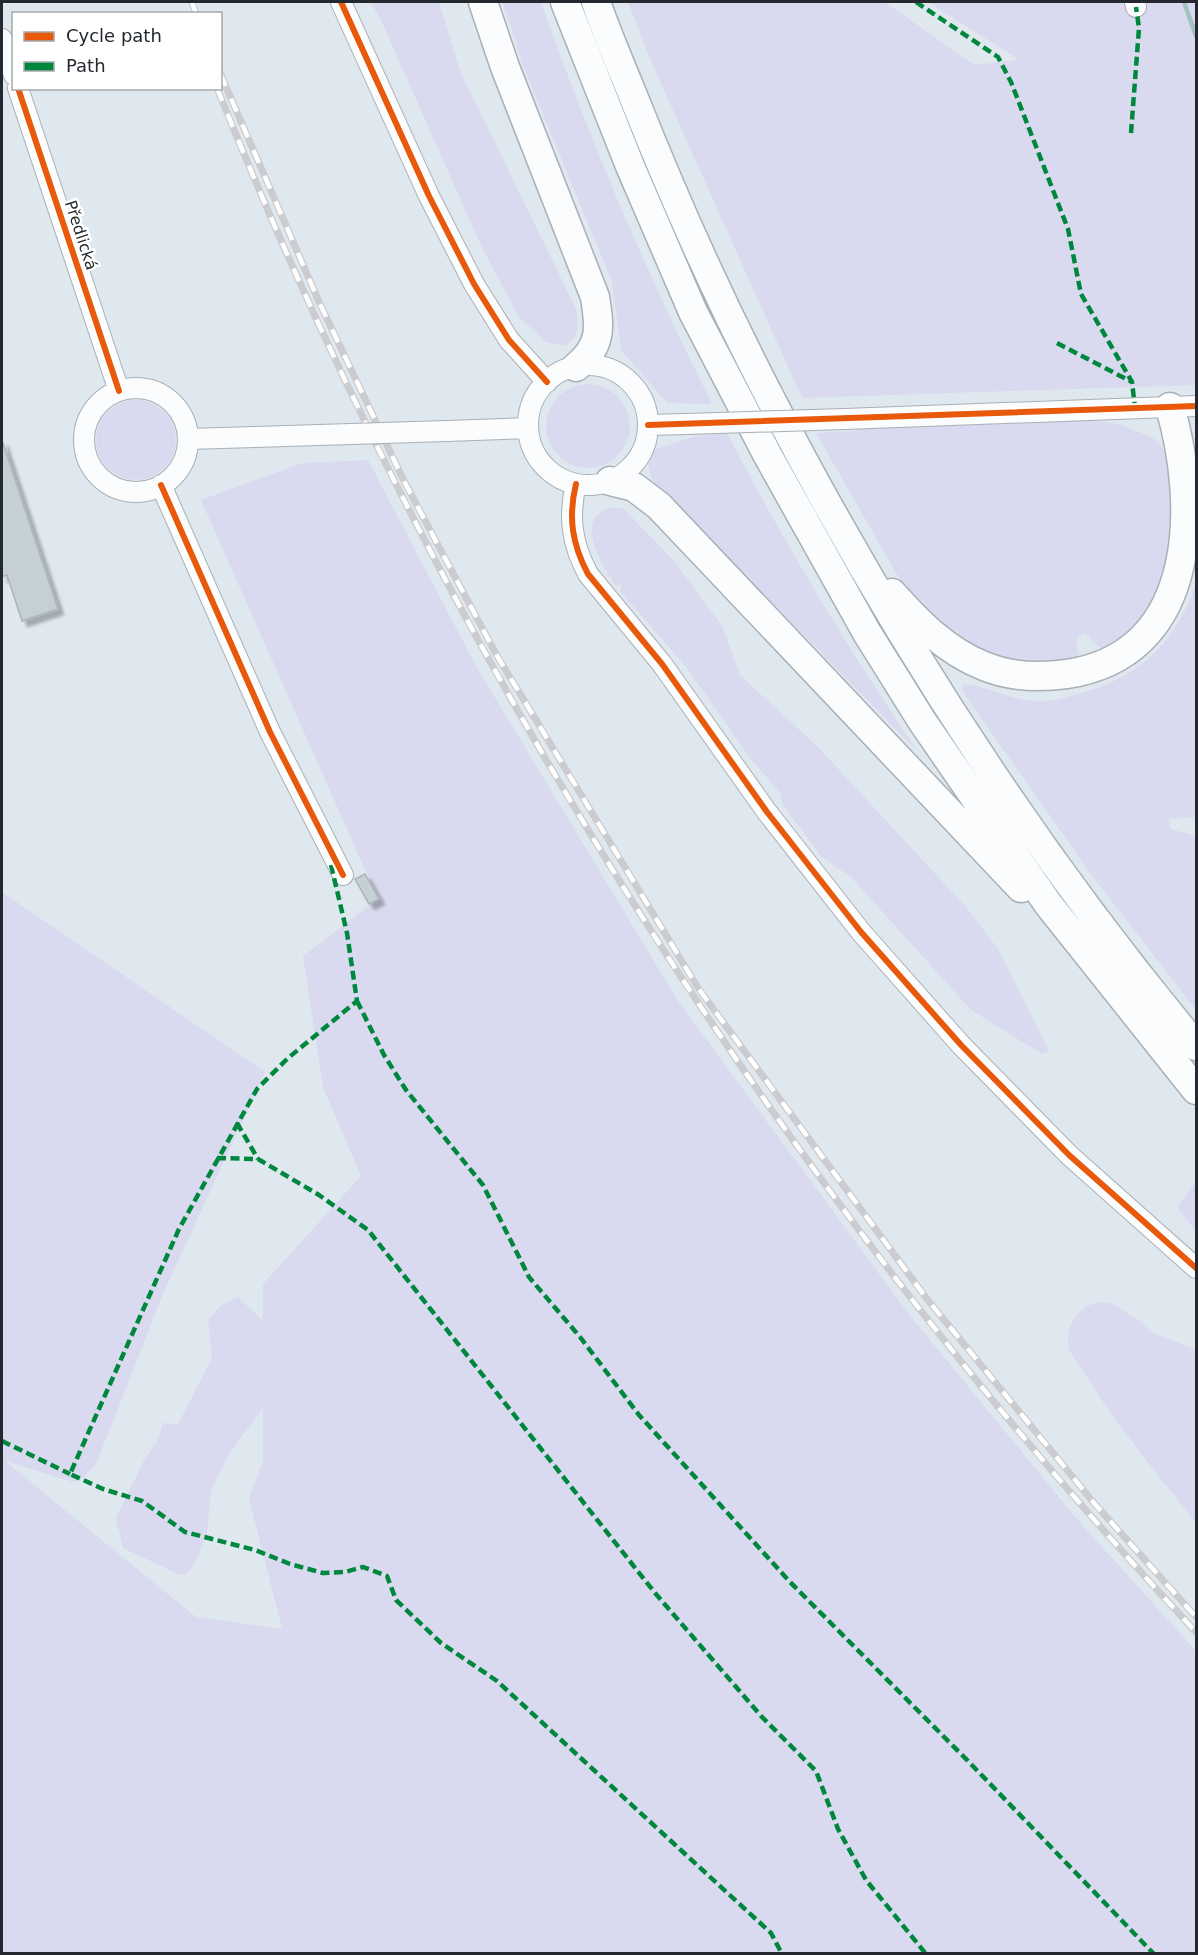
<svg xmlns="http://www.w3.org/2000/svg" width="1198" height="1955" viewBox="0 0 1198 1955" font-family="'DejaVu Sans',sans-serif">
<defs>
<filter id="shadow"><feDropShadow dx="5.5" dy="5.5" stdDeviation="1.5" flood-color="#0004"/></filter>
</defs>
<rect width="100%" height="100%" fill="#dfe8ef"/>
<path fill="#d9daef" d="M 370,2 L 439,2 L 460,71 L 576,309 C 578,326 580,335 566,346 L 546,342 L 519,317 L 482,248 L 380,18 Z
M 503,2 L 541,2 C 589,139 647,274 712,404 L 667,403 L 621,350 L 612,282 L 524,68 Z
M 628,2 L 885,2 L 974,65 L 1019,60 L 928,2 L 1196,2 L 1196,385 L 802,398 L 650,59 Z
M546 426a42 42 0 1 1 84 0a42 42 0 1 1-84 0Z
M96 440a40 40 0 1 1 80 0a40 40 0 1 1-80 0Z
M 1089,420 L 1118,424 L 1152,437 L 1172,457 L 1186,515 L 1151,619 L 1105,652 L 1084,633 L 1077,637 L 1078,657 L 1051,667 L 983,657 L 948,633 L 903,585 L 816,433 L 855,431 L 858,428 Z
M 727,433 C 784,543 849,650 918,752 L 652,480 L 648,464 L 654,450 L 693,437 Z
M 368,460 L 476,666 L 678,1001 L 908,1313 L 1076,1518 L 1196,1651 L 1196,1953 L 2,1953 L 2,892 L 265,1072 L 163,1294 L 96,1464 L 84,1478 L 73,1482 L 5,1461 L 196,1617 L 282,1629 L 249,1498 L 263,1461 L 263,1408 L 231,1451 L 211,1490 L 207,1534 L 193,1567 L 185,1575 L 178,1574 L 123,1548 L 116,1518 L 145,1458 L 158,1440 L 163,1423 L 178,1424 L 212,1358 L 208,1320 L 220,1306 L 238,1297 L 263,1321 L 263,1284 L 361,1176 L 323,1087 L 303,956 L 378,899 L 201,500 L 302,463 Z
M 614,507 L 624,509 L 675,562 L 722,626 L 740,675 L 817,746 L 967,908 L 998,949 L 1049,1051 L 1042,1054 L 971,1010 L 851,877 L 822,857 L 782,804 L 781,794 L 750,758 L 687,668 L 619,590 L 622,588 L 621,584 L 616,586 C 601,564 571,515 614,507 Z
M 1196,584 L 1196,815 L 1195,817 L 1169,819 L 1170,829 L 1196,836 L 1196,1010 L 1090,873 L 963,692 L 963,684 C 990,686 1018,704 1047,701 C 1056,701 1065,697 1074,695 C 1137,679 1174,646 1196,584 Z
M 1196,1182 L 1196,1232 L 1177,1207 Z
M 1098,1302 L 1111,1303 L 1140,1321 L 1151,1332 L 1196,1350 L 1196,1523 C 1159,1476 1120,1430 1088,1379 C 1083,1370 1071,1357 1069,1347 C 1065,1326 1078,1307 1098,1302 Z"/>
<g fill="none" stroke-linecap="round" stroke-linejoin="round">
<path stroke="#a1c3c2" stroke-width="4.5" d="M 1184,2 L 1196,36"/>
</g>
<path fill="#c4d0d6" stroke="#acb4b8" stroke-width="1.5" filter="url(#shadow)" d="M 2,440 L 58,609 L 22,621 L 7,575 L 2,577 Z
M 365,874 L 379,899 L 369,904 L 355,879 Z"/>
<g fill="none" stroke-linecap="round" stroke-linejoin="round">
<defs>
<path id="minor" d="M 341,2 L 429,196 L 474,284 L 509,340 L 547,382
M 1135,2 L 1136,7
M 2,39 L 14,75
M 18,88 L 119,391
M528 425a60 60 0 1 1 120 0a60 60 0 1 1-120 0Z
M84 440a52 52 0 1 1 104 0a52 52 0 1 1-104 0Z
M 845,419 L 1196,406
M 648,425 L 687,424
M 447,431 L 528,428
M 188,439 L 255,437
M 576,484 C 568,517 572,544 588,574 L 662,664 L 767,812 L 861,932 L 961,1045 L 1069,1155 L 1196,1268
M 161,485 L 270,732 L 343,875"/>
<path id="highway" d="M 483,2 L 505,67 L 595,297 C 600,327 602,346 576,367
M 565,2 L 630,166 L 693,312 L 768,456 L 867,633 L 922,721 L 1048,904 L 1196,1090
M 596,2 C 607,34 621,66 634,98 C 672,194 714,288 761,380 C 883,618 1025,841 1196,1046
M 610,481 L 634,487 L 659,506 L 1021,888
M 892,593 C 919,623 946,651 984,666 C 1013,678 1047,678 1078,672 C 1198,646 1198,504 1170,407"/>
</defs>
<use href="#minor" stroke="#a9b0b5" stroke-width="22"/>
<use href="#highway" stroke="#a9b0b5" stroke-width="31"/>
<use href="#minor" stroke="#fafcfd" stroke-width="20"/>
<use href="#highway" stroke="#fafcfd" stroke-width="28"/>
<defs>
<path id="rail" d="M 192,2 L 196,14
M 220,73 L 320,304 L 404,481 L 496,654 L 698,988 L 927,1299 L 1094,1503 L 1196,1617
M 217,88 C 445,657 777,1184 1196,1632"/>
</defs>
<use href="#rail" stroke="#cacccf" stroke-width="7"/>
<use href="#rail" stroke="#fff" stroke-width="4.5" stroke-dasharray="14" stroke-linecap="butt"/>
<defs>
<path id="minor-bridge" d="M 687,424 L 845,419
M 255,437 L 447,431"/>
</defs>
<use href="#minor-bridge" stroke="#a9b0b5" stroke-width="22" stroke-linecap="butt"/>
<use href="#minor-bridge" stroke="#fafcfd" stroke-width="20"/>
<path stroke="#00873e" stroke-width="4.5" stroke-dasharray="9 4.5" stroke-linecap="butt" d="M 916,2 L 998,57 L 1011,82 L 1068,229 L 1081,294 L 1132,382 L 1135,408
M 1131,133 L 1139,28 L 1136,7
M 1057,343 L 1132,382
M 331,865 L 347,933 L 357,1001 L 287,1059 L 257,1089 L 179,1229 L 70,1474 L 103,1489 L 142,1501 L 185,1532 L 255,1550 L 290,1564 L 323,1573 L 345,1572 L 363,1567 L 387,1576 L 396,1600 L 441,1643 L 497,1681 L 771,1933 L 782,1954
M 357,1001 L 384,1055 L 406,1090 L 483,1185 L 529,1277 L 580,1337 L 639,1415 L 790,1582 L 969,1762 L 1154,1954
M 237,1123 L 258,1159
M 217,1158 L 258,1159 L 319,1195 L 368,1230 L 655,1593 L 762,1717 L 816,1771 L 838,1829 L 866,1880 L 926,1954
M 2,1441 L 70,1474"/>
<defs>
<path id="cycleway" d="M 341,2 L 429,196 L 474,284 L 509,340 L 547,382
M 18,88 L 119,391
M 648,425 L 1196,406
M 576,484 C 568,517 572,544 588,574 L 662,664 L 767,812 L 861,932 L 961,1045 L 1069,1155 L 1196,1268
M 161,485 L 270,732 L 343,875"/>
</defs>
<use href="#cycleway" stroke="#fff" stroke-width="10"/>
<use href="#cycleway" stroke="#e8590c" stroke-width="6"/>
</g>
<g text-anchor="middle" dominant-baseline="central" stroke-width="5" stroke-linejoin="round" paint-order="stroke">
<g font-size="16" fill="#23292e" stroke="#fff">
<text transform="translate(81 235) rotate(72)">Předlická</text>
</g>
</g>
<rect width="1198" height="1955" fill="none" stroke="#23292e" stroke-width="6"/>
<rect x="12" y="12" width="210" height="78" fill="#ffffff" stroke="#a7a9ab" stroke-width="1.5"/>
<rect x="24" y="32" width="30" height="9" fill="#e8590c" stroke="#a7a9ab" stroke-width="1.5"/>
<text x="66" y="42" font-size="18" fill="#23292e">Cycle path</text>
<rect x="24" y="62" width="30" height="9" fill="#00873e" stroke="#a7a9ab" stroke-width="1.5"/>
<text x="66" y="72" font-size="18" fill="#23292e">Path</text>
</svg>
